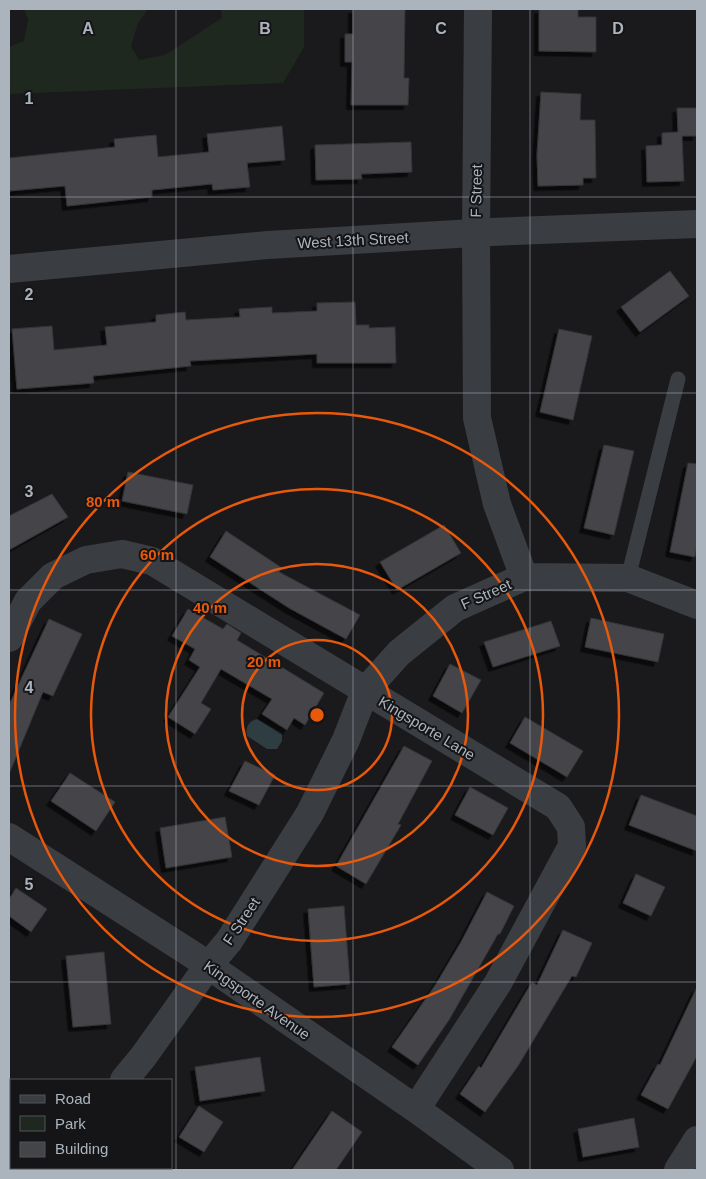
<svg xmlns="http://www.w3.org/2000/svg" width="706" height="1179" viewBox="0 0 706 1179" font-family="Helvetica,sans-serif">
<defs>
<filter id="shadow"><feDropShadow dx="-4.5" dy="4.5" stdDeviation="0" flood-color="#0009"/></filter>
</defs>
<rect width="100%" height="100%" fill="#1a1a1c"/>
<path fill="#1f281f" d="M 24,9 L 148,9 L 138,23 L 131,46 L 139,60 L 165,55 L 222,18 L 221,9 L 304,9 L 304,47 L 283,83 L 9,94 L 9,47 L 24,41 L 28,20 Z"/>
<path fill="#2e3d42" d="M 257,719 L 282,733 L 282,741 L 277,749 L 267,749 L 247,736 C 245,727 249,721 257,719 Z"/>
<path fill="#444549" stroke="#333538" filter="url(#shadow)" d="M 353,9 L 405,9 L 404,78 L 409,78 L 408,105 L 351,105 L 352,62 L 345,62 L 345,34 L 353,34 Z
M 539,9 L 578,9 L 578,17 L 596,17 L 596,52 L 539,51 Z
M 541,92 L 581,94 L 580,120 L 595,120 L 596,178 L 583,178 L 583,185 L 538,186 L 537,155 Z
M 677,108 L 697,108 L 697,136 L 682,136 L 684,181 L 647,182 L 646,146 L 662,145 L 662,133 L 678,132 Z
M 282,126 L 285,160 L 247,163 L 250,187 L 213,190 L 212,184 L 152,190 L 152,197 L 67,206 L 65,186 L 9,191 L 9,158 L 115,147 L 114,139 L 156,135 L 158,157 L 209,152 L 207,134 Z
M 411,142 L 412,172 L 361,174 L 362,179 L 316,180 L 315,145 Z
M 670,271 L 689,296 L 640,332 L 621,307 Z
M 355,302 L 356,325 L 369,325 L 369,328 L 395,327 L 396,363 L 317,363 L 317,354 L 190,361 L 191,366 L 93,376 L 94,383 L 17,389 L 12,329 L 52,326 L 54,350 L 107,345 L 105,327 L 156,322 L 156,315 L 185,312 L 186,320 L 240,317 L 239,309 L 272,307 L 272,313 L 317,311 L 317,303 Z
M 559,329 L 592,336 L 573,420 L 540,412 Z
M 604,445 L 634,451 L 614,535 L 584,528 Z
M 688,463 L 697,464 L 697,546 L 695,557 L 670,552 Z
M 128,472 L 193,485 L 187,514 L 122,501 Z
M 52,494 L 68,517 L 9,550 L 9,516 Z
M 444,525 L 461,553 L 397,590 L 380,562 Z
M 226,531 L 282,568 L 279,572 L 360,615 L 346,639 L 289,608 L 210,557 Z
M 188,609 L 223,629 L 227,624 L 241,633 L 237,640 L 324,693 L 305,725 L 294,718 L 287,730 L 262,714 L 272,699 L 221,669 L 201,703 L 211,709 L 195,734 L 168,717 L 200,667 L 189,660 L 195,649 L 172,636 Z
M 591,618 L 664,634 L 658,662 L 585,647 Z
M 49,619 L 82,634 L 53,696 L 43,692 L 9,774 L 9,705 Z
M 551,621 L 560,646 L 493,667 L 484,642 Z
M 450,664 L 481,680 L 462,713 L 433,696 Z
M 525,717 L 583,751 L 567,777 L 510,743 Z
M 404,746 L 432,761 L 398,824 L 401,825 L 366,884 L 336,866 Z
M 245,761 L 275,775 L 259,805 L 229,791 Z
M 70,773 L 115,802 L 96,831 L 51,801 Z
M 470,787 L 508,808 L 493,835 L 455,815 Z
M 641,795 L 697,816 L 697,851 L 629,825 Z
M 225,817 L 232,857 L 166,868 L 160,828 Z
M 636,874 L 665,887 L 651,916 L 623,903 Z
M 16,888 L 47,909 L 31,932 L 9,916 L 9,899 Z
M 487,892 L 514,906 L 500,934 L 498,934 L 449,1020 L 418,1065 L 392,1047 L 436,984 L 461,942 Z
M 344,906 L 350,984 L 314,987 L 308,909 Z
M 563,930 L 592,943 L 576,977 L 572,976 L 518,1066 L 485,1112 L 460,1094 L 479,1066 L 481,1068 L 532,982 L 537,985 Z
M 104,952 L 111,1024 L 73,1027 L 66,956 Z
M 697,987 L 697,1056 L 668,1109 L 641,1095 L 658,1064 L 660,1065 Z
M 260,1057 L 265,1091 L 200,1101 L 195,1067 Z
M 199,1106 L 223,1122 L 204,1152 L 179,1137 Z
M 332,1111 L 362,1132 L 336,1170 L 292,1170 Z
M 634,1118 L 639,1147 L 583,1157 L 578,1129 Z"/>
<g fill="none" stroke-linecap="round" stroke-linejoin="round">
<path stroke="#3a3d42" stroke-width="15" d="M 628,578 L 678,379"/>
<path stroke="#3a3d42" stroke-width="28" d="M 478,9 L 476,233 L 477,418 L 497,504 L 524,577
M 9,269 L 268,245 L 491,232 L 697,224
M 9,638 L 28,601 L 53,576 L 86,560 L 122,554 L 152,561 L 558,807 L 571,827 L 572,846 L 498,983 L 416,1109
M 9,837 L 193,955 L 416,1109 L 500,1170
M 124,1080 L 143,1057 L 208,966 L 229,941 L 310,813 L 346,740 L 365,691 L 399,653 L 455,608 L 524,577 L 628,578 L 697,605
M 51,1170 L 54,1168
M 678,1170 L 697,1140"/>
</g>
<path fill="none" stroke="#abb4bd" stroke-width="1" stroke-opacity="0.55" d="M 176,9 L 176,1170M 353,9 L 353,1170M 530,9 L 530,1170M 9,197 L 697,197M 9,393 L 697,393M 9,590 L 697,590M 9,786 L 697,786M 9,982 L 697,982"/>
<g fill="none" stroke="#e8590c" stroke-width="2.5">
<circle cx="317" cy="715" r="75"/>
<circle cx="317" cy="715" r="151"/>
<circle cx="317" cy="715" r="226"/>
<circle cx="317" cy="715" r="302"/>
</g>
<g text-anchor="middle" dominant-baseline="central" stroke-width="4" stroke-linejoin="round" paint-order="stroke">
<g font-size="15" fill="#abb4bd" stroke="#151517">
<text transform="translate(476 191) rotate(-89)">F Street</text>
<text transform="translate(353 240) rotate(-3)">West 13th Street</text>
<text transform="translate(486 594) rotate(-24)">F Street</text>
<text transform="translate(427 728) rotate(31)">Kingsporte Lane</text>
<text transform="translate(241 921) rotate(-56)">F Street</text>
<text transform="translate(257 1000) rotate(35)">Kingsporte Avenue</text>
</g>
</g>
<g font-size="16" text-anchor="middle" font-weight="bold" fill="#abb4bd" stroke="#151517" stroke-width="4" stroke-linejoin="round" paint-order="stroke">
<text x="88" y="34">A</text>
<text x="265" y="34">B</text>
<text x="441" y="34">C</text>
<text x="618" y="34">D</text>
<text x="29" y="104">1</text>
<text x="29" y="300">2</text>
<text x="29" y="497">3</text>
<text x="29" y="693">4</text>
<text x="29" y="890">5</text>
</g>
<circle cx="317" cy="715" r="8" fill="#e8590c" stroke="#151517" stroke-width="2.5"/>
<g font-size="15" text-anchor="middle" font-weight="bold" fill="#e8590c" stroke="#151517" stroke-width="4" stroke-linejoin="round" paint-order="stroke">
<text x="103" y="507">80 m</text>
<text x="157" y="560">60 m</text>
<text x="210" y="613">40 m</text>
<text x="264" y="667">20 m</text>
</g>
<rect width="706" height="1179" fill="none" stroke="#abb4bd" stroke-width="20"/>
<rect x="10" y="1079" width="162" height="90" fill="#151517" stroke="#515559"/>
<rect x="20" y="1095" width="25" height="8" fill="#3a3d42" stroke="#515559"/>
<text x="55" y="1104" font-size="15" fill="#abb4bd">Road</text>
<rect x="20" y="1116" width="25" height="15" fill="#1f281f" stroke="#515559"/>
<text x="55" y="1129" font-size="15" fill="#abb4bd">Park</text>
<rect x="20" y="1142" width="25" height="15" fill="#444549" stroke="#515559"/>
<text x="55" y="1154" font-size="15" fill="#abb4bd">Building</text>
</svg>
